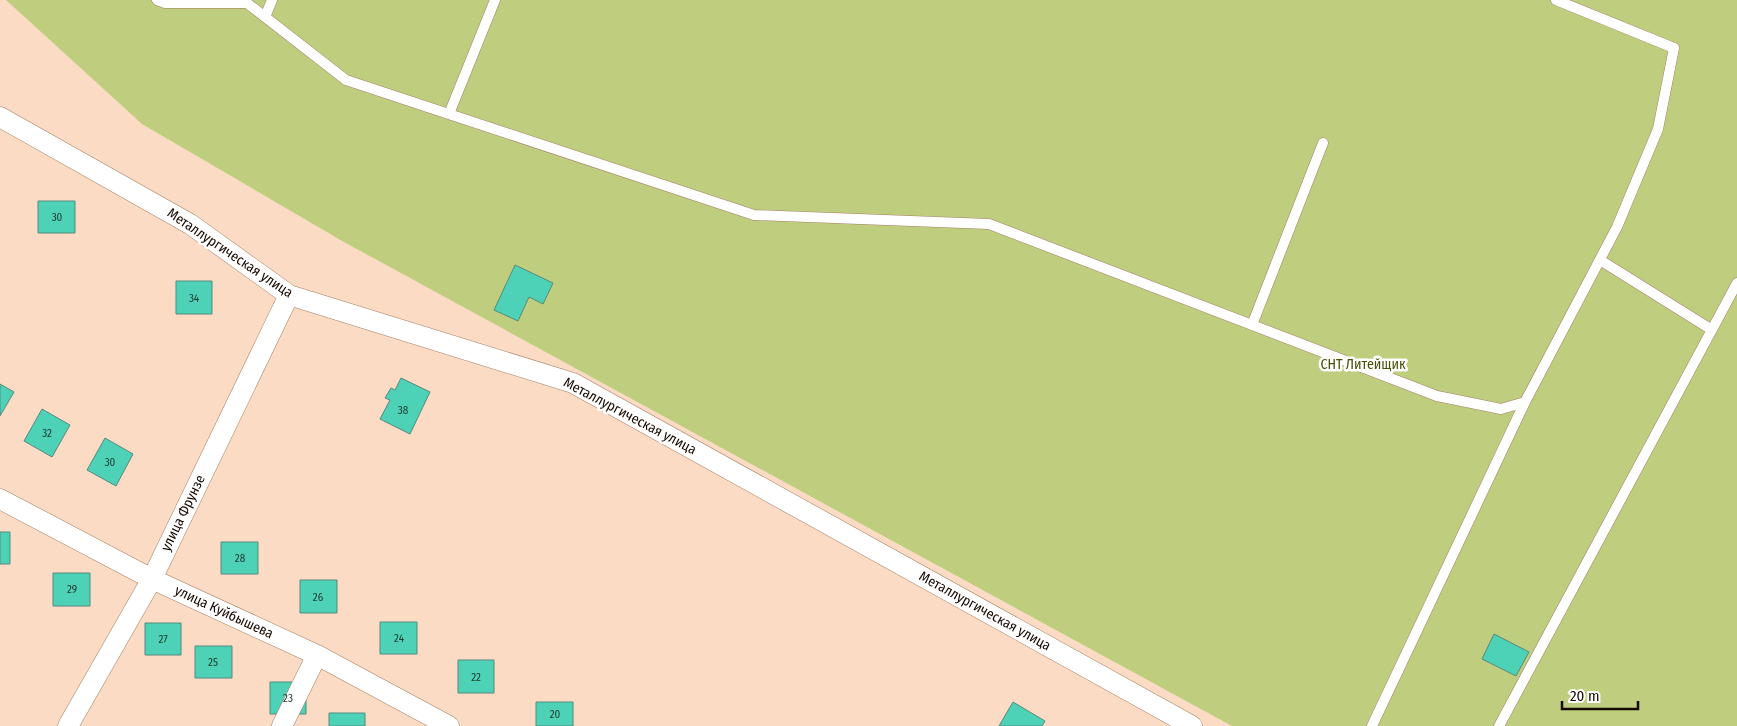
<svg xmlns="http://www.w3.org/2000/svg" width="1737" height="726" viewBox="0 0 1737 726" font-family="'Fira Sans Condensed',sans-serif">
<rect width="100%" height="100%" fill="#fbdbc4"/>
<path fill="#bfcd7e" d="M 6,0 L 1737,0 L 1737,726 L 1232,726 L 344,242 L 142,124 Z"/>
<path fill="#4dd2b7" stroke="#55897d" d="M 38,201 L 75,201 L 75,233 L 38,233 Z
M 515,265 L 553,283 L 543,304 L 529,297 L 518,321 L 494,310 Z
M 176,281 L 212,281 L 212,314 L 176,314 Z
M 401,378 L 430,392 L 410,434 L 380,419 L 390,400 L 385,398 L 391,388 L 395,390 Z
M 0,384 L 14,392 L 0,416 Z
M 42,409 L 70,425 L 52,457 L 24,441 Z
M 105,438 L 133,454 L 116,486 L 87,470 Z
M 0,532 L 10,532 L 10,564 L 0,564 Z
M 221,542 L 258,542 L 258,574 L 221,574 Z
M 53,573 L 90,573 L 90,606 L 53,606 Z
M 300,580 L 337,580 L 337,613 L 300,613 Z
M 380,622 L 417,622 L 417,654 L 380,654 Z
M 145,623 L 181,623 L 181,655 L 145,655 Z
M 1494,634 L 1529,652 L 1516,676 L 1482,659 Z
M 195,646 L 232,646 L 232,678 L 195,678 Z
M 458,660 L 494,660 L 494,693 L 458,693 Z
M 270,682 L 306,682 L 306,714 L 270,714 Z
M 536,702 L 573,702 L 573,726 L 536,726 Z
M 1013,702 L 1045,721 L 1042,726 L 999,726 Z
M 329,713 L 365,713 L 365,726 L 329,726 Z"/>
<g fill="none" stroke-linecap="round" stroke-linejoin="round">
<defs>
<path id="service" d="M 157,0 L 165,3 L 247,3 L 346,80 L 754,215 L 989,224 L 1437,396 L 1501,409 L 1525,402 L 1617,227 L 1658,129 L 1674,48 L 1556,0
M 265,17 L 272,0
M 449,114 L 495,0
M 1600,260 L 1712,330
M 1252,325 L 1323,143
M 1372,726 L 1525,402
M 1499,726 L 1737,283"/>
<path id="minor" d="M 0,117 L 190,224 L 289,295 L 573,383 L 1192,726
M 0,499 L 152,579 L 317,655 L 449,726
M 68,726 L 152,579 L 289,295
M 282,726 L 317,655"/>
</defs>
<use href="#service" stroke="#a47f65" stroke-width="11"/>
<use href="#minor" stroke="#a47f65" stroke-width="21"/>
<use href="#service" stroke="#fff" stroke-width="10"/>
<use href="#minor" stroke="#fff" stroke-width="20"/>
</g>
<g text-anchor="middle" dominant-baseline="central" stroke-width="5" stroke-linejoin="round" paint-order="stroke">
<g font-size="11" fill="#243c2f">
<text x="57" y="217">30</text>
<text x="194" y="298">34</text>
<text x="403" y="410">38</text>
<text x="47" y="433">32</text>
<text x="110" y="462">30</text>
<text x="240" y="558">28</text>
<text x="72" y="589">29</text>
<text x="318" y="597">26</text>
<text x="399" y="638">24</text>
<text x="163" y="639">27</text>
<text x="213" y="662">25</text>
<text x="476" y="677">22</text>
<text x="288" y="698">23</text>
<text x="555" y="714">20</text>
</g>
<g font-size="14" fill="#170a02" stroke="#fff">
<text transform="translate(230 253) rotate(34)">Металлургическая улица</text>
<text transform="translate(630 416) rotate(28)">Металлургическая улица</text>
<text transform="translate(183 513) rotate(-64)">улица Фрунзе</text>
<text transform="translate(985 611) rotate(29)">Металлургическая улица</text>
<text transform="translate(224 612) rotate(25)">улица Куйбышева</text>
</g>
<g font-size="14" fill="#485007" stroke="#fff">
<text x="1363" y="364">СНТ Литейщик</text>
</g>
</g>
<path d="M1562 701v8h76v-8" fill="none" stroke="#170a02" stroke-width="2.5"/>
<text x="1570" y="701" font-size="15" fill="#170a02" stroke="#ffffff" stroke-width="4" paint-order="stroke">20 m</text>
</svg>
